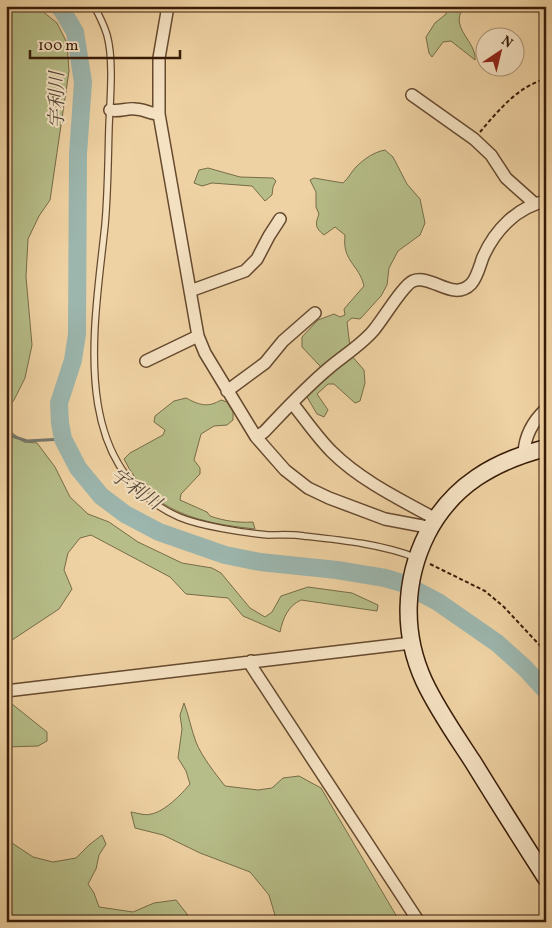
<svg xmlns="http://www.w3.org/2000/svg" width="552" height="928" viewBox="0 0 552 928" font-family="Vollkorn,'Noto Serif JP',serif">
<rect width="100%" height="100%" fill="#efd2a3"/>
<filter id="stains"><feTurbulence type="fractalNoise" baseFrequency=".004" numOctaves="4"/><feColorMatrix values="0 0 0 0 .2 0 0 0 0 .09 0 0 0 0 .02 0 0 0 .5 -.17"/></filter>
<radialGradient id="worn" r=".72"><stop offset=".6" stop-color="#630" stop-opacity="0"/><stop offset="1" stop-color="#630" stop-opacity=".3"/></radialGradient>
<path fill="#b6bd88" stroke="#776c48" d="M 6,6 L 36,6 L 57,23 L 67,43 L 69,71 L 50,200 L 39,216 L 28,239 L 26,277 L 32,345 L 25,378 L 14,400 L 6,410 L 6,428 L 24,442 L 37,443 L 55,467 L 70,497 L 88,514 L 109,522 L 138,542 L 182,563 L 212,568 L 221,573 L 250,608 L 265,617 L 272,612 L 281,596 L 308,587 L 352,593 L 378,605 L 377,611 L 301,600 C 288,606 283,618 280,632 L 243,616 L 228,598 L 186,594 L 170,577 L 91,535 L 80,538 L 68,553 L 64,570 L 72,589 L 59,609 L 6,644 Z
M 449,6 L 465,6 C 447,27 477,41 475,60 L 451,41 L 443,42 L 432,57 L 429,53 L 426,37 L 435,23 L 446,14 Z
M 385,150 L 393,157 L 407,184 L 420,199 L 425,223 L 420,235 L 398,251 L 389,268 L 387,285 L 381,296 L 360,319 L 352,318 L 347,322 L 351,355 L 364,370 L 365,383 L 360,401 L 355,403 L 334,384 L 328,384 L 317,394 L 328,410 L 324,417 L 317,414 L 307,397 L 325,375 L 320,366 L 302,347 L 302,337 L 318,320 L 334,314 L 340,317 L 345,315 L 344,309 L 364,286 C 359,264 342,262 345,235 L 335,227 L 324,235 C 315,228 315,224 319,214 L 316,207 L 316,192 L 310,180 L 314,178 L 343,183 C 349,178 351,172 356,167 C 364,159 374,152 385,150 Z
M 208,168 L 240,177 L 273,178 L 276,181 L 273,187 L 272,195 L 265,201 L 252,186 L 212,183 L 202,186 L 194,183 L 199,170 Z
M 186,398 C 199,405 208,408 221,400 L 227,402 L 233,412 L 233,420 L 227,425 L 214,426 L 201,434 L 194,460 L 200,468 L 200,474 L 181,494 L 180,500 L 207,512 L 210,516 C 224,521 239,523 253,522 L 255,529 C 201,523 150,513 124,459 L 130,453 L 163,435 L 165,430 L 154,422 L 155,416 L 174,401 Z
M 184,703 C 189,716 191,729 196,742 C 202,757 215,773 225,786 L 258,790 L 272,788 L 283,778 L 299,776 L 321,788 L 400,922 L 277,922 L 269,895 L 250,872 L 200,853 L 163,835 L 135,828 L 131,812 C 137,813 146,816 151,814 C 164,812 182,794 190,784 L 186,771 L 178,758 L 182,729 L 180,715 Z
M 6,704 L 12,704 L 47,732 L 47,741 L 38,746 L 6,747 Z
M 102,835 L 106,844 L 99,855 L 96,869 L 88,884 L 94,893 L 99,907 L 133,912 L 154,903 L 176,900 L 187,914 L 188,922 L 6,922 L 6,839 L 33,857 L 53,862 L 76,858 L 89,845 Z"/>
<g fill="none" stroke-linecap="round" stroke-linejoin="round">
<path stroke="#74786c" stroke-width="3" d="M 6,434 L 27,441 L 63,439"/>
<path stroke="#9cb6ae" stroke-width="18" d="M 58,6 L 62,10 L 75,32 L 83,82 L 78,154 L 77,334 L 73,360 L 59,403 L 60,423 L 63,439 L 78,468 L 101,496 L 125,514 L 159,532 L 225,555 L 260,562 L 337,570 L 385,578 L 402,583 L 438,602 L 497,643 L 525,668 L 546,691"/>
<defs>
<path id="lane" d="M 94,6 C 99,15 104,25 107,35 C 114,60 110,101 109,126 C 108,159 108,192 105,225 C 95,323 66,467 179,517 C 200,526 245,533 268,535 C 280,535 292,534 304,536 C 341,540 381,544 417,558"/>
<path id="street" d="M 168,6 L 159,58 L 159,114 L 198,336 L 205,353 L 256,437 L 285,470 L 308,488 L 329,498 L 385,519 L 422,526 L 430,529
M 412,95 L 474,139 L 491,155 L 506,178 L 534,203
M 110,110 C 119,112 126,108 135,109 C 144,109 150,114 159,114
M 190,291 L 245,271 L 257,259 L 269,236 L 280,219
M 146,361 L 198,336
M 227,391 L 265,363 L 283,341 L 315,313
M 292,403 C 305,419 317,437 332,452 C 360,480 401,500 436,519
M 256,437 L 264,432 C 285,410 306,387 329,368 C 343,356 361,345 373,331 C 382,321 403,285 413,281 C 432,274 453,302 471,284 C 477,278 480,265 483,257 C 495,230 517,207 546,201
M 524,453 C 525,435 533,421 546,409
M 251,661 L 252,667 L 419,922
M 6,691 L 411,643"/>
<path id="secondary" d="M 546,448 C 495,461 452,485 427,534 C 404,580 402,633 424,681 C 437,709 456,736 473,762 C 497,801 521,839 546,878"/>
</defs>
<use href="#lane" stroke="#664a2f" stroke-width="8"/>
<use href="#street" stroke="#664a2f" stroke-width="14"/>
<use href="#secondary" stroke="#381c08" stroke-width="19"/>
<path stroke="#381c08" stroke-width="2" stroke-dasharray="4 2.5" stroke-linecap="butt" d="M 480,132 C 498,111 518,86 546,79
M 430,564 L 485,591 L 504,607 L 546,652"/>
<use href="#lane" stroke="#f5e2c3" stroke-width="5.5"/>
<use href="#street" stroke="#f5e2c3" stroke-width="11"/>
<use href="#secondary" stroke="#f5e2c3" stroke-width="16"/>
</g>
<g text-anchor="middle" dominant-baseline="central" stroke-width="4" stroke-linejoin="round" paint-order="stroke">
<g font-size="19" font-style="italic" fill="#564a3a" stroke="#f5e2c3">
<text transform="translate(58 100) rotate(-90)">宇利川</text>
<text transform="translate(135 490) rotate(35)">宇利川</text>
</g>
</g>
<rect width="552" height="928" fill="none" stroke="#efd2a3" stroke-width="25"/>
<rect x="8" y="8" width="537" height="913" fill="none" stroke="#381c08" stroke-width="2.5"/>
<rect x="12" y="12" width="527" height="903" fill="none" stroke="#381c08"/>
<g transform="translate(500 52) rotate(35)"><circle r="24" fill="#f5e2c3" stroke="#a99378"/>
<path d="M0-4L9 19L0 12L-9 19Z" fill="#8f2418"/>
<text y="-8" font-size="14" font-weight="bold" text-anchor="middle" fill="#381c08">N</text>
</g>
<path d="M30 50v8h150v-8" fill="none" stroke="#381c08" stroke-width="2.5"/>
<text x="38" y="50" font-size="15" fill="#381c08" stroke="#f5e2c3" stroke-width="4" paint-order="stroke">100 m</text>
<rect width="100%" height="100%" filter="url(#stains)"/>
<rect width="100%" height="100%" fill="url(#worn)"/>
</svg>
